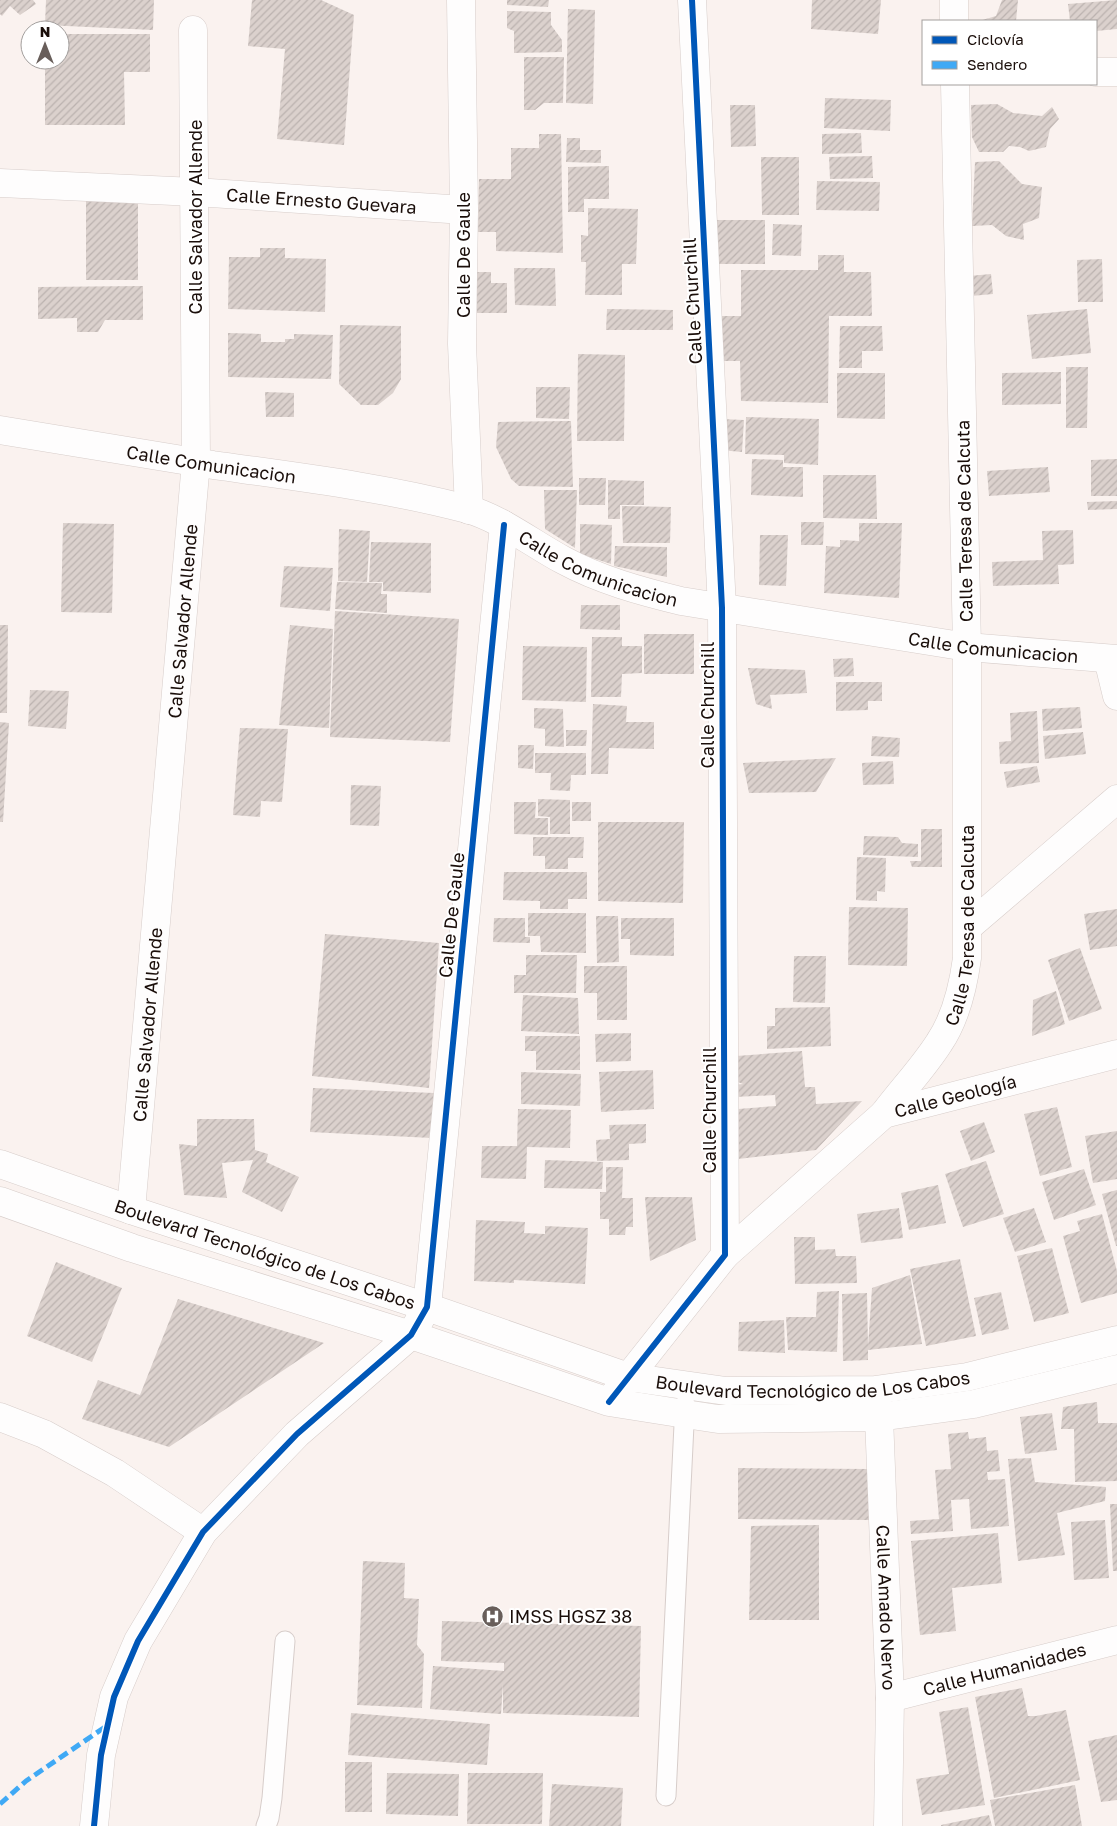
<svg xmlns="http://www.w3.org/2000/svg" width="1117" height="1826" viewBox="0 0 1117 1826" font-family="'Golos Text',sans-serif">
<defs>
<pattern id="building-hatch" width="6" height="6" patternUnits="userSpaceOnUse" patternTransform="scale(1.25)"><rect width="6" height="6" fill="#dbd1cd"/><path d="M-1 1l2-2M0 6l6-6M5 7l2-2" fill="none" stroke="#bbb2af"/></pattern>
</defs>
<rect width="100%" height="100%" fill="#faf2ef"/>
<path fill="url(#building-hatch)" d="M 0,0 L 33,0 L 36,4 L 20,15 L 10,6 L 2,16 L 0,14 Z
M 46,0 L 154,0 L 153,30 L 45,25 Z
M 252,0 L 321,0 L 354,15 L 344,145 L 277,139 L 285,49 L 248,46 Z
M 507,0 L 549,0 L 548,7 L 507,5 Z
M 812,0 L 881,0 L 878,34 L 811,29 Z
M 1002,0 L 1018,0 L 1016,21 L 979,21 L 996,16 Z
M 1117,0 L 1117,29 L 1096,31 L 1096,21 L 1070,21 L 1068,4 Z
M 568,9 L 595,10 L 593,104 L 566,103 Z
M 507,11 L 551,12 L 551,25 L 562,40 L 562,52 L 514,53 L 514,31 L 507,28 Z
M 60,34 L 150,34 L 150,72 L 124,72 L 125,125 L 45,125 L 45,60 L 60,60 Z
M 524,57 L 564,57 L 563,103 L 544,103 L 535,110 L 524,110 Z
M 825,98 L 891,100 L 890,131 L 824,128 Z
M 997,104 L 1013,113 L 1042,116 L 1052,107 L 1059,119 L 1050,129 L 1046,147 L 1029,151 L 1020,147 L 1009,146 L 1003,152 L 979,152 L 972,137 L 971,105 Z
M 730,105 L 755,105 L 756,146 L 731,147 Z
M 861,133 L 862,153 L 822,154 L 822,134 Z
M 539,134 L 561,134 L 563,253 L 496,251 L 496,232 L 478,232 L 479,179 L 511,179 L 511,148 L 539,148 Z
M 567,138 L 580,138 L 580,150 L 601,150 L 601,163 L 566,162 Z
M 872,156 L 873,178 L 830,179 L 829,157 Z
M 761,157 L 799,157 L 799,215 L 762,215 Z
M 999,161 L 1022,184 L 1042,187 L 1039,218 L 1023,224 L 1024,240 L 1006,236 L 992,225 L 972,226 L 975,162 Z
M 609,166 L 609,199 L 584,199 L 584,212 L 568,212 L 568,167 Z
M 817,181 L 880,182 L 879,211 L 816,210 Z
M 86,199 L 138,199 L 138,280 L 86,280 Z
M 588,208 L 638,209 L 636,264 L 622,264 L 622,295 L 585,295 L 586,262 L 581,262 L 581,235 L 588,236 Z
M 710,220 L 765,220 L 765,264 L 709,264 Z
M 773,224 L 802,225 L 801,256 L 772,255 Z
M 260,248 L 285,248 L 285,258 L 326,259 L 325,312 L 228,309 L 229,257 L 260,257 Z
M 818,255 L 844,255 L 844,272 L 871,272 L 872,316 L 829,316 L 828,403 L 741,401 L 740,361 L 714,361 L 713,316 L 741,316 L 741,270 L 818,270 Z
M 1102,259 L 1103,302 L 1078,302 L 1077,260 Z
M 514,268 L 555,268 L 556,306 L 515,305 Z
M 475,272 L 491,272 L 491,283 L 507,283 L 507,313 L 475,313 Z
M 991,274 L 993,294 L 971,296 L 969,276 Z
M 143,286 L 143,320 L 105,320 L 98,332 L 77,332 L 77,318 L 38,319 L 38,287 Z
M 607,309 L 673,310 L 673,330 L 606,330 Z
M 1087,309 L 1091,353 L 1032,359 L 1027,315 Z
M 340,325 L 401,326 L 401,379 L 393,393 L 378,405 L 361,405 L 339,384 Z
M 840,326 L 882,326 L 883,351 L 862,351 L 862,368 L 839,368 Z
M 228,333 L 261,334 L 261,342 L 285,342 L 285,339 L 294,339 L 294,334 L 333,335 L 331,379 L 228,377 Z
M 578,354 L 625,355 L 624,441 L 577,441 Z
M 1066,367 L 1088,367 L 1087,428 L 1066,428 Z
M 1061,372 L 1061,404 L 1002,405 L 1002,373 Z
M 837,373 L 885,373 L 885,419 L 837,418 Z
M 536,387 L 570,387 L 569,419 L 536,418 Z
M 265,392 L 294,393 L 294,417 L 266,417 Z
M 746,417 L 819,419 L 818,465 L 784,463 L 784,455 L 745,454 Z
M 721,419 L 744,420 L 742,452 L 720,450 Z
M 571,421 L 573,487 L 519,486 L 511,479 L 496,447 L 498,422 Z
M 752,459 L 783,460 L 783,467 L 803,467 L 803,497 L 751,495 Z
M 1117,459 L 1117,496 L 1091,496 L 1091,460 Z
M 1048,467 L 1050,492 L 989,496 L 987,471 Z
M 823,475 L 876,475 L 877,519 L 823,518 Z
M 579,478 L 606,478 L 605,505 L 579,505 Z
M 608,480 L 644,481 L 644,505 L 620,505 L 620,519 L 608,519 Z
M 544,490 L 577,490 L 575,548 L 545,529 Z
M 1117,501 L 1117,509 L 1088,510 L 1087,502 Z
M 622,506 L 671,507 L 670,543 L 623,543 Z
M 801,522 L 824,522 L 823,545 L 801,545 Z
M 63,523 L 114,524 L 112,613 L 61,612 Z
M 859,523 L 902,523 L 899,598 L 824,593 L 826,546 L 840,547 L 840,540 L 859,541 Z
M 580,524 L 612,525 L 611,564 L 580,554 Z
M 339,529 L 370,531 L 367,582 L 338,581 Z
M 1073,530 L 1074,564 L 1058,565 L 1059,584 L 993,586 L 992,562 L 1043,560 L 1042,531 Z
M 760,535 L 788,535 L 786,586 L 759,585 Z
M 371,542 L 431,543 L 431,593 L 383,591 L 383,582 L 369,582 Z
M 615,546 L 667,547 L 667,577 L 614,566 Z
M 284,566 L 333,568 L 330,611 L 280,607 Z
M 337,582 L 382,583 L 381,594 L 387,594 L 387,613 L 335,609 Z
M 581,605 L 620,605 L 620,630 L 580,629 Z
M 335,611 L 459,619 L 450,742 L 330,737 Z
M 0,625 L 8,625 L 7,713 L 0,713 Z
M 290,625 L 333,629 L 329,728 L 279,725 Z
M 644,634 L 694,634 L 694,674 L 644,674 Z
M 592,637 L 622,637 L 622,646 L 642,646 L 642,673 L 622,674 L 621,697 L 591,697 Z
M 523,646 L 587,647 L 586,702 L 522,700 Z
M 853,658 L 854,676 L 834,677 L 833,659 Z
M 748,668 L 805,670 L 807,693 L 770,695 L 772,709 L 756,704 Z
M 836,682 L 882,682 L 882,701 L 868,701 L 868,710 L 836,711 Z
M 30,690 L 69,691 L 66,729 L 28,726 Z
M 593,704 L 627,706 L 626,722 L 654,722 L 654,749 L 609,748 L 608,774 L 591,774 Z
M 1080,707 L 1082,728 L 1043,731 L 1042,709 Z
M 534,708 L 563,709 L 564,747 L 545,746 L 545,729 L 534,728 Z
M 1037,711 L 1039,763 L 1000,764 L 999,742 L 1011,741 L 1010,713 Z
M 0,722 L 9,723 L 3,822 L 0,822 Z
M 240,728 L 288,729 L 282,802 L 261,801 L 260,817 L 233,815 Z
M 566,730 L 587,730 L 586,746 L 566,746 Z
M 1083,732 L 1086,754 L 1045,759 L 1043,736 Z
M 872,736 L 900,738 L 899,757 L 871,756 Z
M 518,745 L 534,745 L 533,769 L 518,768 Z
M 535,753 L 586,753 L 586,775 L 571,775 L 570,791 L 550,790 L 551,773 L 535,773 Z
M 836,758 L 816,792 L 749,793 L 743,763 Z
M 893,761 L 894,784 L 863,785 L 862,763 Z
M 1037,766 L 1040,782 L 1007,788 L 1004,772 Z
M 351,785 L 381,786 L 379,826 L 350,825 Z
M 538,799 L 570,800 L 570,834 L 550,834 L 550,817 L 538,816 Z
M 514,802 L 536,802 L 535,818 L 548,818 L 548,835 L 514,834 Z
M 572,802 L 591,802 L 591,821 L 572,821 Z
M 598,822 L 684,822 L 683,903 L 598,901 Z
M 921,829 L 942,829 L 942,867 L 912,867 L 910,861 L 921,861 Z
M 864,836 L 898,837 L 902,843 L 918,844 L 918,857 L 863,855 Z
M 533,837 L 584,837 L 583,858 L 568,858 L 568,869 L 545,869 L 545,856 L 533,856 Z
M 857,857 L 886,858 L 885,892 L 877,891 L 877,901 L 856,900 Z
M 504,872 L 587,872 L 587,899 L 568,899 L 568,909 L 540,909 L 540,901 L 503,900 Z
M 849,907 L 908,908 L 907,966 L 848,965 Z
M 1117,909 L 1117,946 L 1090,950 L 1084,914 Z
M 528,913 L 586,913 L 586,953 L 541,952 L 540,936 L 528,936 Z
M 596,916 L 618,916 L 619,962 L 597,963 Z
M 494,918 L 525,918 L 525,937 L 530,937 L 530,943 L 493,942 Z
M 621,918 L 674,918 L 674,956 L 630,955 L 630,939 L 621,939 Z
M 325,934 L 439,943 L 429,1088 L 312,1076 Z
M 1080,948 L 1102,1009 L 1069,1021 L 1048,960 Z
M 526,955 L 577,955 L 576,993 L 514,993 L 514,975 L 526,975 Z
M 794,956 L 826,956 L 825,1003 L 793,1002 Z
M 584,966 L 627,966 L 627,1020 L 597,1020 L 597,993 L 584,993 Z
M 1056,991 L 1065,1024 L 1032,1036 L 1033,1000 Z
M 523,995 L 578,998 L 579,1034 L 521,1031 Z
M 830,1007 L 831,1046 L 767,1049 L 767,1026 L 775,1026 L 775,1008 Z
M 631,1033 L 631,1061 L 596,1062 L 595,1034 Z
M 525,1036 L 580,1036 L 580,1070 L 536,1070 L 536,1051 L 525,1051 Z
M 802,1051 L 805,1087 L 815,1087 L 816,1104 L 862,1101 L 816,1150 L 738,1159 L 738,1109 L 776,1106 L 775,1095 L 735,1097 L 734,1085 L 743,1084 L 738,1082 L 736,1056 Z
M 653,1070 L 654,1109 L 601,1112 L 599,1072 Z
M 521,1072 L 581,1074 L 580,1106 L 521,1104 Z
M 313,1088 L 434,1093 L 432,1138 L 310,1132 Z
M 1057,1107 L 1072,1167 L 1040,1176 L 1024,1114 Z
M 518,1109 L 571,1110 L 570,1148 L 527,1147 L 526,1179 L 481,1178 L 482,1146 L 517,1146 Z
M 197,1119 L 254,1119 L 255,1150 L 268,1154 L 266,1162 L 299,1177 L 282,1212 L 242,1192 L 253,1160 L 222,1163 L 227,1198 L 184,1195 L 179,1144 L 197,1146 Z
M 984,1122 L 995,1152 L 971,1161 L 960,1131 Z
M 646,1124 L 646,1143 L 629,1144 L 629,1160 L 597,1161 L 596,1140 L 610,1139 L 609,1125 Z
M 1117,1131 L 1117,1179 L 1093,1183 L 1085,1136 Z
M 545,1160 L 603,1162 L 602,1189 L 544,1188 Z
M 986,1161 L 1004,1214 L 963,1227 L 945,1174 Z
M 606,1167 L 623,1167 L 622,1198 L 633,1198 L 633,1227 L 626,1227 L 625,1235 L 609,1235 L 609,1219 L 600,1219 L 600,1192 L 606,1192 Z
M 1084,1169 L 1096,1205 L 1054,1220 L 1042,1182 Z
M 938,1185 L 946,1223 L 909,1230 L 901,1193 Z
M 1117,1190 L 1117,1246 L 1116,1246 L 1102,1194 Z
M 645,1197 L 692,1197 L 696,1240 L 650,1261 Z
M 899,1208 L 903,1238 L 861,1243 L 857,1214 Z
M 1034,1208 L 1046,1242 L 1015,1252 L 1003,1218 Z
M 1102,1214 L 1117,1271 L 1117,1293 L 1081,1303 L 1063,1236 L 1080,1231 L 1077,1221 Z
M 476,1220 L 525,1222 L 524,1233 L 545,1234 L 545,1226 L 588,1228 L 585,1284 L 514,1280 L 514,1283 L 474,1281 Z
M 794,1237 L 815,1237 L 815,1250 L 835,1249 L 836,1256 L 856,1256 L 857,1283 L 795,1284 Z
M 1052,1248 L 1069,1313 L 1034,1322 L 1017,1256 Z
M 960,1259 L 976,1336 L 926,1346 L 910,1269 Z
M 56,1262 L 122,1288 L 92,1362 L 27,1336 Z
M 910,1275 L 922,1344 L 868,1350 L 868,1360 L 843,1361 L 842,1294 L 867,1293 L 868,1346 L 872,1288 Z
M 839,1291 L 837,1352 L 788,1350 L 786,1317 L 816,1317 L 817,1292 Z
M 1001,1292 L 1009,1329 L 982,1335 L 974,1298 Z
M 178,1299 L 324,1343 L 169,1447 L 82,1419 L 98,1380 L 140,1395 Z
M 784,1320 L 785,1353 L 738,1351 L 739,1322 Z
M 1097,1402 L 1098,1423 L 1117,1423 L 1117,1481 L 1075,1482 L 1074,1429 L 1061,1429 L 1063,1407 Z
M 1052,1413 L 1057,1450 L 1025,1454 L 1020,1417 Z
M 968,1432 L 969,1439 L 986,1437 L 987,1451 L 998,1450 L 1000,1471 L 987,1472 L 988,1480 L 1005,1479 L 1009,1526 L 971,1529 L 969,1499 L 951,1500 L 953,1531 L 911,1534 L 910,1521 L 939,1519 L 935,1470 L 951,1469 L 948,1434 Z
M 1031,1458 L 1035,1482 L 1106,1487 L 1105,1501 L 1057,1513 L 1065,1555 L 1018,1561 L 1008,1459 Z
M 738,1468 L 869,1469 L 869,1520 L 738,1519 Z
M 1110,1504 L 1117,1504 L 1117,1571 L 1113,1571 Z
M 1105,1520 L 1109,1578 L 1074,1580 L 1071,1522 Z
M 819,1525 L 819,1620 L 749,1620 L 751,1526 Z
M 998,1533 L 1002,1583 L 952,1588 L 956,1631 L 920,1635 L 911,1541 Z
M 363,1561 L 405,1563 L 404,1598 L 419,1599 L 417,1645 L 424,1654 L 422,1708 L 357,1705 Z
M 442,1621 L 641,1626 L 639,1717 L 503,1713 L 503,1684 L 501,1714 L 430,1709 L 433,1666 L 504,1671 L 504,1663 L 441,1661 Z
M 1022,1688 L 1028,1716 L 1036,1716 L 1066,1710 L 1080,1780 L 994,1798 L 975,1697 Z
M 968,1707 L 985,1805 L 922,1815 L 916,1779 L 949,1774 L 939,1712 Z
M 351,1713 L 490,1724 L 487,1765 L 348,1755 Z
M 1117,1735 L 1117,1800 L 1101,1802 L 1088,1741 Z
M 345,1762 L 372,1762 L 372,1812 L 345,1812 Z
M 387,1773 L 459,1774 L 458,1816 L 386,1814 Z
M 468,1773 L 543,1773 L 542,1824 L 467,1824 Z
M 552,1784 L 623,1788 L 621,1826 L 549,1826 Z
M 1075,1785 L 1082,1826 L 995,1826 L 990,1800 Z
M 989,1815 L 992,1826 L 941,1826 L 941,1825 Z"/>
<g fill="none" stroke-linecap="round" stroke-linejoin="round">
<defs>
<path id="lane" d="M 666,1796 L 685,1404
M 266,1826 L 269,1818 L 272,1798 L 285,1641"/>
<g id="street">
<path d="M 461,0 L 464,210 L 462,344 L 469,510"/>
<path d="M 954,0 L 954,21"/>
<path d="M 1096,72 L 1117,72"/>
<path id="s1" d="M 0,183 L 195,192 L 464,210"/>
<path d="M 1108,659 L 1117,696"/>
<path d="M 968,927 L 1117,799"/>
<path id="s2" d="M 884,1114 C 902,1090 923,1068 939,1043 C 956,1018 963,988 967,958 L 967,647 L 955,84"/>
<path id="s3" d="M 131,1210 L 196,462 L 193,30"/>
<path id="s4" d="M 725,1255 L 884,1114 L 1117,1054"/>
<path id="s5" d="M 875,1393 L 879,1417 L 890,1698 L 888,1826"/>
<path d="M 615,1394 L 725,1255 L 722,608 L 692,0"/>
<path d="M 0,1417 L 44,1434 L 115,1473 L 203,1532"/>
<path id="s6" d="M 890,1698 L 1117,1640"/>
<path d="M 94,1826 L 101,1755 L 114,1697 L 138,1641 L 203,1532 L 297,1434 L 411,1335 L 427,1307 L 504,525"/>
</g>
<g id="secondary">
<path id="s7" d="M 0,430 C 71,442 142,454 213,465 C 298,477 383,487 467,509 C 500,518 533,544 563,560 C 600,580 640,591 681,601 L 967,647 L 1117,659"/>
<path id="s8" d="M 0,1164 L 131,1210 L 427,1307 L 628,1377 L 726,1391 L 875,1390 L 967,1377 L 1117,1340"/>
<path d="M 0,1201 L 132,1248 L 411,1335 L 609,1402 L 685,1414 L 718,1419 L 879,1417 L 974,1404 L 1117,1369"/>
</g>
</defs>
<use href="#lane" stroke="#d7cdca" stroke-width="21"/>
<use href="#street" stroke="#d7cdca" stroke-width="29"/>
<use href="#secondary" stroke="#d7cdca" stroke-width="29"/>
<use href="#lane" stroke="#fefdfd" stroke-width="19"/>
<use href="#street" stroke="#fefdfd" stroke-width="28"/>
<use href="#secondary" stroke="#fefdfd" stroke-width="28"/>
<path stroke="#3fa9f5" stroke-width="5" stroke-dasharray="10 5" stroke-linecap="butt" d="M 0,1804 L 26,1781 L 108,1725"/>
<defs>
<path id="cycleway" d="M 609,1402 L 725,1255 L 722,608 L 692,0
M 94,1826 L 101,1755 L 114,1697 L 138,1641 L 203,1532 L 297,1434 L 411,1335 L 427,1307 L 504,525"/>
</defs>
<use href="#cycleway" stroke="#fff" stroke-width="9"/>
<use href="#cycleway" stroke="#0057b8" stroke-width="6"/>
</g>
<defs>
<symbol id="hospital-disc" viewBox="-11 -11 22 22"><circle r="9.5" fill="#685e5a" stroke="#fff"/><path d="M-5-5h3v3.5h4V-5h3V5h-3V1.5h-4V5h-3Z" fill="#fff"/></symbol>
</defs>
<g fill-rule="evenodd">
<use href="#hospital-disc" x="480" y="1604" width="25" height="25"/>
</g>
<g text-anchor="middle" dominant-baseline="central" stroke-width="4" stroke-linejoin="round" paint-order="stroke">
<g font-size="18" fill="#1a0e0a" stroke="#fff">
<text stroke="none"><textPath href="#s1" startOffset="322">Calle Ernesto Guevara</textPath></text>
<text transform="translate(195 217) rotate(-90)">Calle Salvador Allende</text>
<text transform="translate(463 255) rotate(-90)">Calle De Gaule</text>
<text transform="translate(692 301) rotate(-93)">Calle Churchill</text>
<text stroke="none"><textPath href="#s7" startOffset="214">Calle Comunicacion</textPath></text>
<text transform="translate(964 521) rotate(-91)">Calle Teresa de Calcuta</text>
<text stroke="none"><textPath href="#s7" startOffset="619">Calle Comunicacion</textPath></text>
<text stroke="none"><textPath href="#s3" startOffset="591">Calle Salvador Allende</textPath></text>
<text stroke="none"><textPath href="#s7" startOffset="1024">Calle Comunicacion</textPath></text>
<text transform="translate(707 705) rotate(-90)">Calle Churchill</text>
<text transform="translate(451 915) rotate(-84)">Calle De Gaule</text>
<text stroke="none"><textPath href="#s2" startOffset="212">Calle Teresa de Calcuta</textPath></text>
<text stroke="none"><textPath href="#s3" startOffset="186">Calle Salvador Allende</textPath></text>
<text stroke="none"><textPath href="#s4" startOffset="286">Calle Geología</textPath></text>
<text transform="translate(709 1110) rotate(-90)">Calle Churchill</text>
<text stroke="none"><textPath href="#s8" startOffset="280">Boulevard Tecnológico de Los Cabos</textPath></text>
<text stroke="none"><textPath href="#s8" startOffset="849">Boulevard Tecnológico de Los Cabos</textPath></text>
<text stroke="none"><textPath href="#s5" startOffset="215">Calle Amado Nervo</textPath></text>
<text stroke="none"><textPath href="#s6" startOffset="118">Calle Humanidades</textPath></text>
</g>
<g font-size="18" fill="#1a0e0a" stroke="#fff" text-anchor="start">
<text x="509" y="1616">IMSS HGSZ 38</text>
</g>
</g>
<rect x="922" y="20" width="175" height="65" fill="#ffffff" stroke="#a39f9d"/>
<rect x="932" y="36" width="25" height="8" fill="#0057b8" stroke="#a39f9d"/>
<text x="967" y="45" font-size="15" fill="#1a0e0a">Ciclovía</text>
<rect x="932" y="61" width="25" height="8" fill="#3fa9f5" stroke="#a39f9d"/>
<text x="967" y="70" font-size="15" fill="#1a0e0a">Sendero</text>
<g transform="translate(45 45)"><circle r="24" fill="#ffffff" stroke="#a39f9d"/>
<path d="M0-4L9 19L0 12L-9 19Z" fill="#685e5a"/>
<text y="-8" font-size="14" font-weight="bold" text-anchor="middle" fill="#1a0e0a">N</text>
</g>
</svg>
